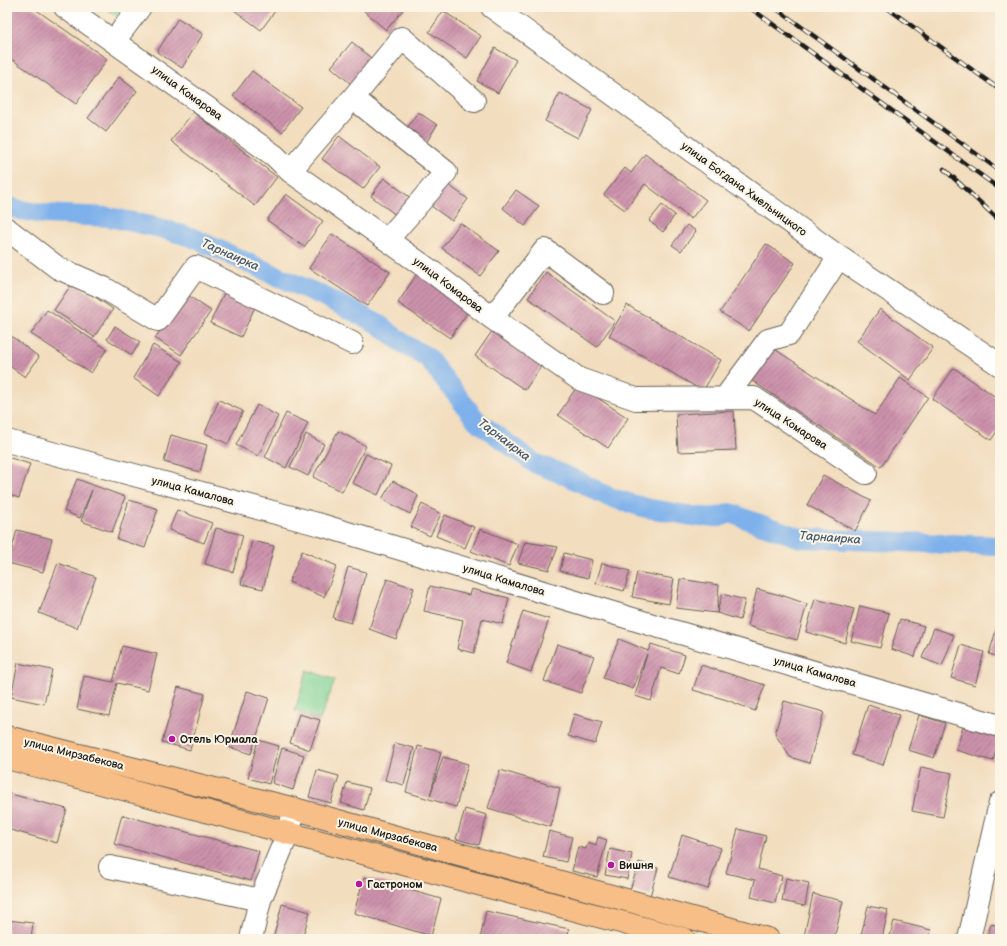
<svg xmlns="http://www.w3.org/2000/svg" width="1007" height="946" viewBox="0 0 1007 946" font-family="'Balsamiq Sans',sans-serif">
<defs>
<pattern id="park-dots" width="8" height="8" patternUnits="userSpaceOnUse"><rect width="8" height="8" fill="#7cd194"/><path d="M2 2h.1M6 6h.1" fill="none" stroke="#6bb37f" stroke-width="1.8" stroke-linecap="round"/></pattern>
<pattern id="building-hatch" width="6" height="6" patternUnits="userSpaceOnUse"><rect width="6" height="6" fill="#cd92ac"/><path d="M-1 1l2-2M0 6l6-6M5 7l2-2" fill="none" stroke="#a6768b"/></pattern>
</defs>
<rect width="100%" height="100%" fill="#fcf5e5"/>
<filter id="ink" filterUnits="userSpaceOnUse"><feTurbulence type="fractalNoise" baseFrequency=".025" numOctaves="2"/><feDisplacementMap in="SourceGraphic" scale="8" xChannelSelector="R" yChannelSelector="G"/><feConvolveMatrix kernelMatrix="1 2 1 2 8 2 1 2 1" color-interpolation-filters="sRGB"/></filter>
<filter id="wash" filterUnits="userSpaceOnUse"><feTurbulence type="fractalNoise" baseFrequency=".012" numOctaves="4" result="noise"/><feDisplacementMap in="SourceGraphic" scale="16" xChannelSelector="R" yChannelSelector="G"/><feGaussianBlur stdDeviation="0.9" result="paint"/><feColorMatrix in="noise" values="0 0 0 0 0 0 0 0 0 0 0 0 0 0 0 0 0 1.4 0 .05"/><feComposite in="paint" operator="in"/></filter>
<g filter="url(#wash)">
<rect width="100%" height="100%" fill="#f2ddbe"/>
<path fill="#7cd194" stroke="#4c7658" d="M 307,670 L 335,680 L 320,720 L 295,711 Z"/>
<path fill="url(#park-dots)" stroke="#4c7658" d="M 104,7 L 136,7 L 125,22 Z"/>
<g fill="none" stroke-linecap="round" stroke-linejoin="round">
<path stroke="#7eb1eb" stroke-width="20" d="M 7,206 L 20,210 L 43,214 L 109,217 L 156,227 L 191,237 L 277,276 L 323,296 L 378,324 L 404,344 L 427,357 L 477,421 L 534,463 L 572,478 L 609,497 L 646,508 L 698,517 L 719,517 L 731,513 L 751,521 L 801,538 L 1000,546"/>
</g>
<g id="blocks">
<path fill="url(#building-hatch)" d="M 7,7 L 32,7 L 107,59 L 76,104 L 7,56 Z
M 230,7 L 278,7 L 261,30 Z
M 367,7 L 404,7 L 405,8 L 386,30 L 364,11 Z
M 443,11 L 481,36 L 467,58 L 429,32 Z
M 178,18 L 203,34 L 182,68 L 157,52 Z
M 352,42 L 372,59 L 351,84 L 331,67 Z
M 495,48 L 516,60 L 498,93 L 477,81 Z
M 252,71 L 301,107 L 282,132 L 233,96 Z
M 119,77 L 137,91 L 106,132 L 88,118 Z
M 560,93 L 592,110 L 578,138 L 545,121 Z
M 193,112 L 277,177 L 255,206 L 171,141 Z
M 418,112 L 437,125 L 426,143 L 406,130 Z
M 339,136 L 380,167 L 363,189 L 322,159 Z
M 645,154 L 706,200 L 691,219 L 645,184 L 625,210 L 604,195 L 625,168 L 631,173 Z
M 384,178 L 411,198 L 397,216 L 371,196 Z
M 443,181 L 468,199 L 452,221 L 427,203 Z
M 516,190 L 539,206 L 525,226 L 503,208 Z
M 286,194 L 323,221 L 304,247 L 267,220 Z
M 662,205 L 675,215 L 663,232 L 649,221 Z
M 460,223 L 499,251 L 480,276 L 442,248 Z
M 687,225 L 696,231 L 681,251 L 672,245 Z
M 332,234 L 390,272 L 367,306 L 309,268 Z
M 766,244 L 795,263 L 749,331 L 720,312 Z
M 418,272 L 471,307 L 450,338 L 398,303 Z
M 546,272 L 615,321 L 597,347 L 528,298 Z
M 73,282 L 113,309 L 94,337 L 54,310 Z
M 224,293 L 255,307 L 241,337 L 210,323 Z
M 186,294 L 211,311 L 181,355 L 155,338 Z
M 627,305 L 721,360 L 703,391 L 609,336 Z
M 880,309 L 933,348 L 910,380 L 857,341 Z
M 47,310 L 107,349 L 91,373 L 31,334 Z
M 115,326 L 140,342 L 132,355 L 107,339 Z
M 495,327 L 545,361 L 525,390 L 475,356 Z
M 7,333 L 39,357 L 25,377 L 7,364 Z
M 153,345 L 182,362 L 159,396 L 133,378 Z
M 773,348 L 875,415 L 900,378 L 928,397 L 881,467 L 751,380 Z
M 954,368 L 1000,400 L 1000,427 L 991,440 L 932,399 Z
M 578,385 L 628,418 L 608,448 L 558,415 Z
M 219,400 L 243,411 L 228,444 L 205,433 Z
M 257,405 L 278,416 L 258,456 L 236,445 Z
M 734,411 L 736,450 L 678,452 L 676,414 Z
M 286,413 L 308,423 L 286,468 L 265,457 Z
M 338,431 L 366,446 L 342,492 L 313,477 Z
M 306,434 L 324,444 L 308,476 L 290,467 Z
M 171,435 L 207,445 L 200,472 L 164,462 Z
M 366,454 L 391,466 L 378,495 L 352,483 Z
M 7,457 L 30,464 L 19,498 L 7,494 Z
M 823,475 L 871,501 L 855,531 L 807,505 Z
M 77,479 L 125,497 L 112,532 L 81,521 L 92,490 L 80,518 L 64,511 Z
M 393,481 L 414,492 L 418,496 L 410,514 L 382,499 Z
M 129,500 L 158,509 L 145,548 L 117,539 Z
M 422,504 L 441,514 L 430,536 L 411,527 Z
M 177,510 L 212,523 L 204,543 L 169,530 Z
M 445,515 L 474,527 L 465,548 L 436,536 Z
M 216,528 L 243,535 L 233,572 L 205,564 Z
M 480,529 L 518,544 L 509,566 L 471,551 Z
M 17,530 L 52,539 L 43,572 L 8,563 Z
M 252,541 L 274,546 L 263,589 L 241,584 Z
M 525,542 L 558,547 L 549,570 L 518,563 Z
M 302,551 L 337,566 L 324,597 L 289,582 Z
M 564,553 L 592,560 L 588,578 L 560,571 Z
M 58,563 L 96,577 L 77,628 L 39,613 Z
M 602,563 L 630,571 L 624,591 L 596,583 Z
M 348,567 L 366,572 L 351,623 L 333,618 Z
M 637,572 L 674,579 L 669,604 L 632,597 Z
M 387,579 L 414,588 L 396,639 L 369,629 Z
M 680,579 L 719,585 L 717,613 L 722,594 L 745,600 L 740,620 L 717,613 L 676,608 Z
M 430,586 L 469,595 L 471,589 L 509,598 L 503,624 L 482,619 L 474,653 L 457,649 L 463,620 L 424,611 Z
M 757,589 L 784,596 L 807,604 L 797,640 L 748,626 Z
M 815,599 L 854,609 L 845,643 L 806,632 Z
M 860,606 L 889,613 L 880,648 L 851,641 Z
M 523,611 L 549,619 L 531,672 L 506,663 Z
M 1000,617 L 1000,657 L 989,654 Z
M 900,619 L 924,626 L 915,657 L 891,649 Z
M 934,628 L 954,635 L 942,666 L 922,658 Z
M 619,639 L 648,651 L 651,644 L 685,655 L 679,674 L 661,668 L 651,701 L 635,696 L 647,654 L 633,689 L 603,678 Z
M 557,644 L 594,656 L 581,693 L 544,681 Z
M 961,645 L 984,652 L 975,685 L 951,678 Z
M 122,646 L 157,654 L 148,690 L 117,683 L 109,716 L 77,709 L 84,676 L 113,682 Z
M 18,663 L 52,670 L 44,704 L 11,697 Z
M 701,665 L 765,685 L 755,711 L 727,700 L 693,690 Z
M 178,687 L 205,694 L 190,750 L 162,742 Z
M 247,691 L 269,698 L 251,754 L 229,747 Z
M 784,701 L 824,712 L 809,763 L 790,757 L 775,734 Z
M 868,705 L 899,715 L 883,765 L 852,755 Z
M 299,714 L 320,720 L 310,750 L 290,743 Z
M 574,714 L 602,722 L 595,744 L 568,736 Z
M 919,715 L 945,723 L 934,758 L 908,750 Z
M 963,727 L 1000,738 L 993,761 L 956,750 Z
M 258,740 L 279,746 L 269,784 L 248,778 Z
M 395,743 L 414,748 L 404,785 L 385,780 Z
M 418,746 L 441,752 L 430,796 L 443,757 L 468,764 L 456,807 L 406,792 Z
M 282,748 L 304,755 L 293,790 L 272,783 Z
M 921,767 L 952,773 L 943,817 L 912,811 Z
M 317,770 L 339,776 L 331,803 L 309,797 Z
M 500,770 L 560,788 L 551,827 L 488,808 Z
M 347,782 L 370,788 L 364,810 L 341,803 Z
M 7,793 L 67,809 L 57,843 L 7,829 Z
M 465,809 L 487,815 L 479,845 L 456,839 Z
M 122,815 L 259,851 L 251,881 L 114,844 Z
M 738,829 L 766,836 L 758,869 L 782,876 L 775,903 L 751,897 L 755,880 L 726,873 Z
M 549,831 L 572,837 L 566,862 L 543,857 Z
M 682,835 L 721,848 L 708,889 L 669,877 Z
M 598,837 L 607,840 L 597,877 L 572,871 L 578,847 L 586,849 L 588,842 L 596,845 Z
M 610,849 L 632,854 L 627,879 L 605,875 Z
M 639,862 L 658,868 L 650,896 L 630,890 Z
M 364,877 L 441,899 L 431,936 L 354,913 Z
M 786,878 L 809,883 L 805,906 L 782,901 Z
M 813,894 L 843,901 L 834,939 L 814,939 L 804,936 Z
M 282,904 L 310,912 L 302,939 L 273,939 Z
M 868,906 L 888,910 L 882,939 L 860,939 Z
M 486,911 L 569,929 L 567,939 L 480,939 Z
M 7,920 L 33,923 L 31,939 L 7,939 Z
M 894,921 L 931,930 L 929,939 L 889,939 Z
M 991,924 L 1000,926 L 1000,939 L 987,939 Z"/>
</g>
</g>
<g filter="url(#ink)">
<use href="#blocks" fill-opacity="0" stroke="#676055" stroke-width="1"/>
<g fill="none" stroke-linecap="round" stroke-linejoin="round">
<defs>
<path id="minor" d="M 65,7 L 275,156 L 290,171 L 435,274 L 492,318 L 579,379 L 636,399 L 754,398 L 866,473
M 492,7 L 839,257 L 1000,365
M 114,41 L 140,7
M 290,171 L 353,98
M 7,229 L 58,268 L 104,288 L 158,320 L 196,267 L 352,343
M 387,240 L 446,172 L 353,98 L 402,38 L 474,101
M 492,318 L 545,250 L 603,293
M 725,398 L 768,340 L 789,334 L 839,257
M 7,441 L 321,525 L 656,626 L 1000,726
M 110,867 L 260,900 L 288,833 L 295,809
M 251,939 L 260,900
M 969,939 L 1000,803"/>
<path id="major" d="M 7,737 L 295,809 L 768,939
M 7,758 L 684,939"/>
</defs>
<use href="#minor" stroke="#676055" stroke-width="24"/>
<use href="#major" stroke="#676055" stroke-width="24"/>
<use href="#minor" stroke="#fff" stroke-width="22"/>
<use href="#major" stroke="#f7be87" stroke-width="22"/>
<defs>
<path id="rail" d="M 749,7 L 1000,189
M 774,7 L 1000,171
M 886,7 L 1000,90
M 944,169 L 1000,221"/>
</defs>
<use href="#rail" stroke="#1c1c1c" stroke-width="4.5"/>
<use href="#rail" stroke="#fcf5e5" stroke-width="3" stroke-dasharray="9" stroke-linecap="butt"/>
</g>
</g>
<g fill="#b5179e" stroke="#fcf5e5" stroke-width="1.5">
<circle cx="172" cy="739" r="4"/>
<circle cx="611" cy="865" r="4"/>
<circle cx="359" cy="884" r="4"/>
</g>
<g text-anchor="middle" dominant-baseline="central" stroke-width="4" stroke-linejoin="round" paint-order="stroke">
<g font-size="11" fill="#1c1c1c" stroke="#fcf5e5">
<text transform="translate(187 93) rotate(36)">улица Комарова</text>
<text transform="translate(744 189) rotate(36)">улица Богдана Хмельницкого</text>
<text transform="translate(448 285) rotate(37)">улица Комарова</text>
<text transform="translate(791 424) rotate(33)">улица Комарова</text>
<text transform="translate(193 491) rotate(15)">улица Камалова</text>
<text transform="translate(504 580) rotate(17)">улица Камалова</text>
<text transform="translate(815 672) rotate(16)">улица Камалова</text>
<text transform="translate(74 754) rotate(14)">улица Мирзабекова</text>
<text transform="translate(388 835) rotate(15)">улица Мирзабекова</text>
</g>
<g font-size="11" font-weight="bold" fill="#1c1c1c" stroke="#fcf5e5" text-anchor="start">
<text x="180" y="739">Отель Юрмала</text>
<text x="619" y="865">Вишня</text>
<text x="367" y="884">Гастроном</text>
</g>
<g font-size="12" font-style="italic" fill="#43586f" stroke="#fcf5e5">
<text transform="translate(230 255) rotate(24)">Тарнаирка</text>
<text transform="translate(504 440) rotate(37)">Тарнаирка</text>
<text transform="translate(830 538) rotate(4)">Тарнаирка</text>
</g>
</g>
<rect width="1007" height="946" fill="none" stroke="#fcf5e5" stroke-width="24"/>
</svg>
